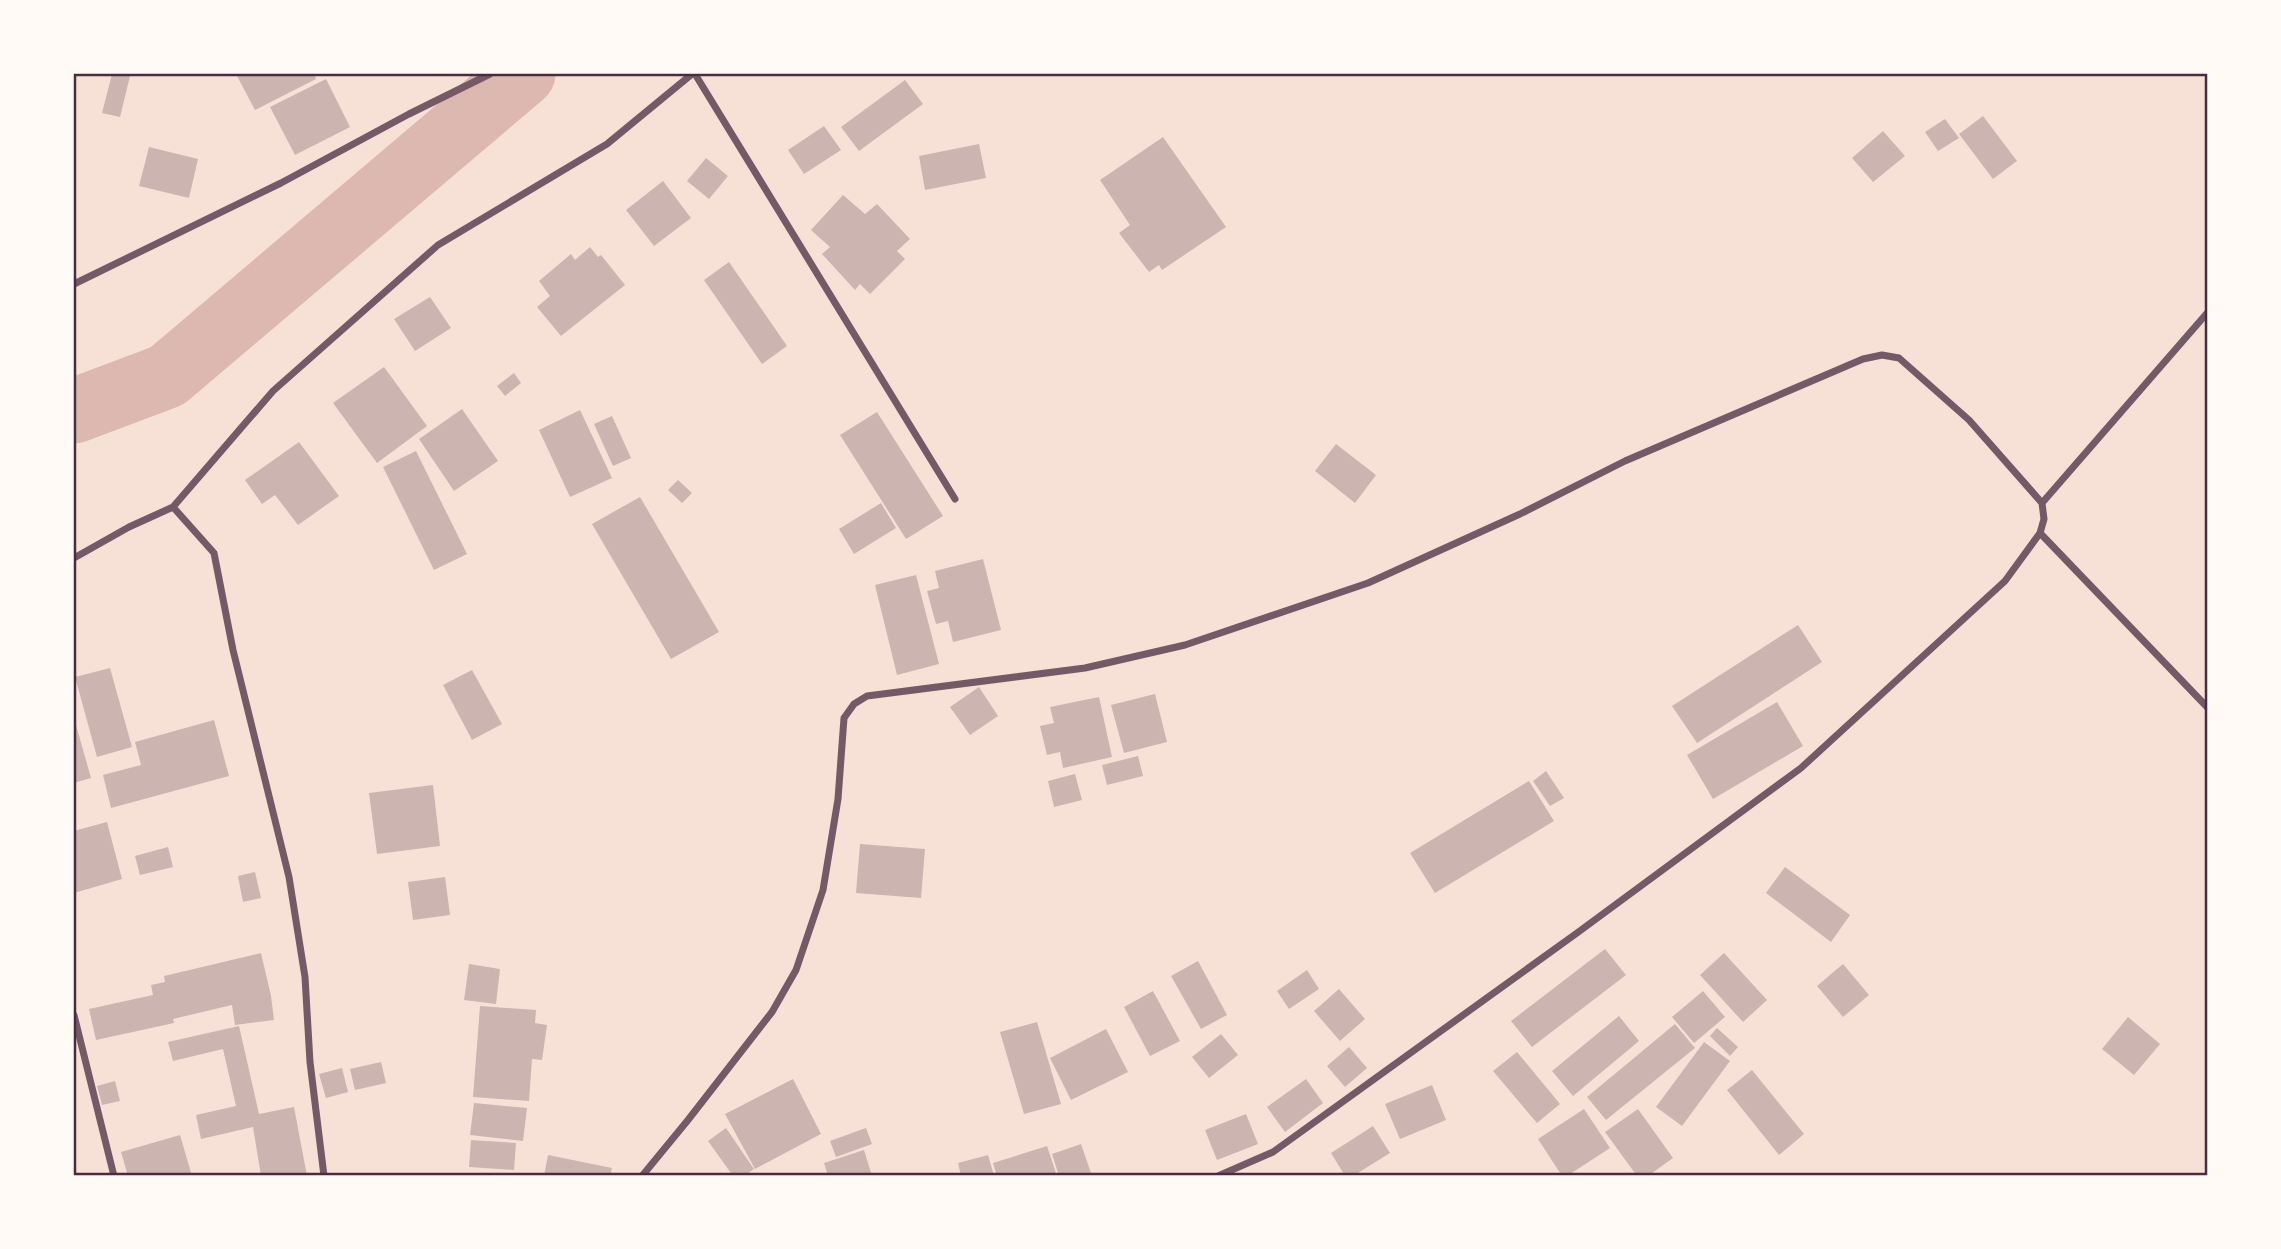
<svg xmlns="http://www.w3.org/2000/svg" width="2281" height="1249" viewBox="0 0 2281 1249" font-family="'PT Sans Narrow',sans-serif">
<rect width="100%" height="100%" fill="#f7e1d7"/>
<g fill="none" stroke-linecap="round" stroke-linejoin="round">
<path stroke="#dcb8b0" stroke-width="65" d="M 74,411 L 167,376 L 523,74"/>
</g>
<path fill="#ccb4b1" d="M 112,74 L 130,76 L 120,117 L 102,113 Z
M 236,74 L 314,74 L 316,79 L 255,110 Z
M 326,79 L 350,127 L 295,155 L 270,107 Z
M 905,80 L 923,104 L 859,151 L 841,127 Z
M 1983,116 L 2017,161 L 1993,179 L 1959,134 Z
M 1945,119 L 1959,138 L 1938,151 L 1925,132 Z
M 824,126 L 841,150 L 804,174 L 788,150 Z
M 1883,131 L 1905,156 L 1873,182 L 1852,158 Z
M 1163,137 L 1226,227 L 1162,270 L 1159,265 L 1149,272 L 1119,233 L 1130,225 L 1100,180 Z
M 979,144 L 986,178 L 925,190 L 919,156 Z
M 149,147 L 198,159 L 189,198 L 139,186 Z
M 706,158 L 728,176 L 709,199 L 687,181 Z
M 663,181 L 691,218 L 654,246 L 626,210 Z
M 843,195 L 865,214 L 877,204 L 910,239 L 897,251 L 905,259 L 870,294 L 860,284 L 855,290 L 822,254 L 830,247 L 811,230 Z
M 590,247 L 598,257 L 601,255 L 625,285 L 561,336 L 537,307 L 550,296 L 539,281 L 571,254 L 575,260 Z
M 729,262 L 787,346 L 762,364 L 704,280 Z
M 430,297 L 451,328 L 415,351 L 394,319 Z
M 384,367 L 427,426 L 377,463 L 333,403 Z
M 514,373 L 521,383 L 505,396 L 497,386 Z
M 462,409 L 498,461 L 454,491 L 419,439 Z
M 580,410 L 612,478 L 570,497 L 539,430 Z
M 877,412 L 943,516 L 906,539 L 840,435 Z
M 612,416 L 631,458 L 613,466 L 594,424 Z
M 299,442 L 339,496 L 298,525 L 275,495 L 262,504 L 245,480 Z
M 1336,444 L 1376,475 L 1355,503 L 1315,471 Z
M 416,451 L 467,554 L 434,570 L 383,467 Z
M 678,480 L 692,493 L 682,503 L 668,490 Z
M 640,497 L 719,632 L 671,659 L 592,524 Z
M 881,503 L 896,528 L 854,554 L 839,529 Z
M 983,559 L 1001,630 L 953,642 L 948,621 L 936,624 L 927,591 L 939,588 L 935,571 Z
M 916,575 L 939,664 L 897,675 L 875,585 Z
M 1798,625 L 1822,662 L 1697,743 L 1672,706 Z
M 110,668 L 132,747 L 97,757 L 75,677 Z
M 472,670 L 502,724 L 472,740 L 443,685 Z
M 979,687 L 998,716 L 970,735 L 950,707 Z
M 1155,694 L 1167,742 L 1124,753 L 1111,705 Z
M 1099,697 L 1112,757 L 1063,768 L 1060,752 L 1047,755 L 1040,726 L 1054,723 L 1050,707 Z
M 1777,702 L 1803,746 L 1713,799 L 1687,755 Z
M 74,718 L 91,778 L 74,783 Z
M 214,720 L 229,776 L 111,808 L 103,775 L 141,765 L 135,742 Z
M 1138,756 L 1143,776 L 1107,785 L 1102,765 Z
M 1546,771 L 1564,798 L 1550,806 L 1533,781 Z
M 1075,774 L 1082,800 L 1054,807 L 1048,781 Z
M 1529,781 L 1554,821 L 1435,893 L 1410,853 Z
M 433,785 L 440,846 L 377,854 L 369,793 Z
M 107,822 L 122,879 L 74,893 L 74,831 Z
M 860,844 L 925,849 L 921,898 L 856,893 Z
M 168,847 L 173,867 L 140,875 L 135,856 Z
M 1785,867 L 1850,915 L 1831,942 L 1766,893 Z
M 255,872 L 261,898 L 243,902 L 238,876 Z
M 445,877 L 450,915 L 413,920 L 408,882 Z
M 1605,949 L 1626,975 L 1532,1047 L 1511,1021 Z
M 261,953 L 271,996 L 274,1020 L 235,1025 L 232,1005 L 173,1019 L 174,1023 L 96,1040 L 89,1009 L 153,995 L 151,985 L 165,982 L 164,976 Z
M 1724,953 L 1767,1000 L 1743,1022 L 1700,975 Z
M 1198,961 L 1227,1015 L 1201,1029 L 1171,976 Z
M 469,964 L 500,969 L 496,1004 L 464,1000 Z
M 1843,964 L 1869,995 L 1843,1017 L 1817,986 Z
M 1307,970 L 1319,989 L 1289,1009 L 1277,991 Z
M 1339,989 L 1365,1019 L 1340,1041 L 1314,1011 Z
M 1153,991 L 1180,1041 L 1150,1056 L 1124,1007 Z
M 1703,991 L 1725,1017 L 1694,1043 L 1672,1017 Z
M 480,1006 L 536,1010 L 535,1023 L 547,1025 L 542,1060 L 532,1059 L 529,1101 L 473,1097 Z
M 1619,1016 L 1639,1041 L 1573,1096 L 1552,1071 Z
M 2128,1017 L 2160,1044 L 2134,1075 L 2102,1049 Z
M 1037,1022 L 1061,1104 L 1024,1114 L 1000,1032 Z
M 1675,1024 L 1695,1048 L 1606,1120 L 1587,1097 Z
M 239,1026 L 259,1114 L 294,1107 L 307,1176 L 261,1176 L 253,1127 L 201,1139 L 196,1115 L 236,1106 L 223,1049 L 173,1061 L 168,1042 Z
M 1717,1028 L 1738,1047 L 1730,1056 L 1710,1036 Z
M 1106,1029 L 1128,1072 L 1071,1100 L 1050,1058 Z
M 1221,1034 L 1238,1055 L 1209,1078 L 1192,1057 Z
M 1704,1042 L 1730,1061 L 1682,1126 L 1656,1107 Z
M 1349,1047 L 1367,1068 L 1345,1087 L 1327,1066 Z
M 1517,1052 L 1560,1104 L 1537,1123 L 1493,1071 Z
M 381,1062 L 386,1083 L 355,1090 L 350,1069 Z
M 342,1068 L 348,1092 L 326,1098 L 319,1074 Z
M 1752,1070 L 1804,1134 L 1779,1155 L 1727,1090 Z
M 793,1079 L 821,1134 L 755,1169 L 725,1114 Z
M 1306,1079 L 1323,1103 L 1285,1132 L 1267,1107 Z
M 115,1081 L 120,1101 L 102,1105 L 97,1086 Z
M 1432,1085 L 1446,1120 L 1400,1139 L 1385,1104 Z
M 474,1103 L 527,1108 L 523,1141 L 470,1135 Z
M 1584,1109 L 1610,1148 L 1567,1176 L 1562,1176 L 1538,1139 Z
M 1638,1109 L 1673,1158 L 1648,1176 L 1637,1176 L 1605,1132 Z
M 1246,1114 L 1258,1144 L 1217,1160 L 1205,1130 Z
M 1373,1126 L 1390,1153 L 1353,1176 L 1345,1176 L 1331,1153 Z
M 726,1128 L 754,1169 L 744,1176 L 733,1176 L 708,1141 Z
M 866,1128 L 872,1144 L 836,1157 L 830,1141 Z
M 180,1135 L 192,1176 L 128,1176 L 121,1152 Z
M 471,1140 L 516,1143 L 514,1170 L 469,1167 Z
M 1081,1144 L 1092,1176 L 1059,1176 L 1052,1154 Z
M 1047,1146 L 1057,1176 L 997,1176 L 993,1163 Z
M 864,1150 L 872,1176 L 828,1176 L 824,1163 Z
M 548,1155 L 612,1168 L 610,1176 L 544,1176 Z
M 988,1155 L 994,1176 L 961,1176 L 958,1163 Z"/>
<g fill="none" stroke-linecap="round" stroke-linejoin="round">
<path stroke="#755966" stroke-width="7" d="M 695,74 L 955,499
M 74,284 L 281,183 L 409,114 L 490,74
M 173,507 L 214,553 L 233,650 L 289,877 L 305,977 L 310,1062 L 324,1176
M 2040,533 L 2208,708
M 74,558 L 129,527 L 173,507 L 273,391 L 438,245 L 607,144 L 692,74
M 74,1015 L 114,1176
M 642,1176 L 688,1120 L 772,1012 L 796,970 L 823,890 L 838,799 L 844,718 L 854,704 L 867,696 L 1085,668 L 1185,645 L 1368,583 L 1520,514 L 1625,461 L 1863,359 L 1882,355 L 1899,358 L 1969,420 L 2042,503
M 1218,1176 L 1273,1152 L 1577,933 L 1801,768 L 2005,581 L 2040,533 L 2044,519 L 2042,503 L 2208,312"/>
</g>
<rect width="2281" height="1249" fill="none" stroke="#fffaf5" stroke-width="150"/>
<rect x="75" y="75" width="2131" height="1099" fill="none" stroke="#4a2c40" stroke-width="2.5"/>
</svg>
